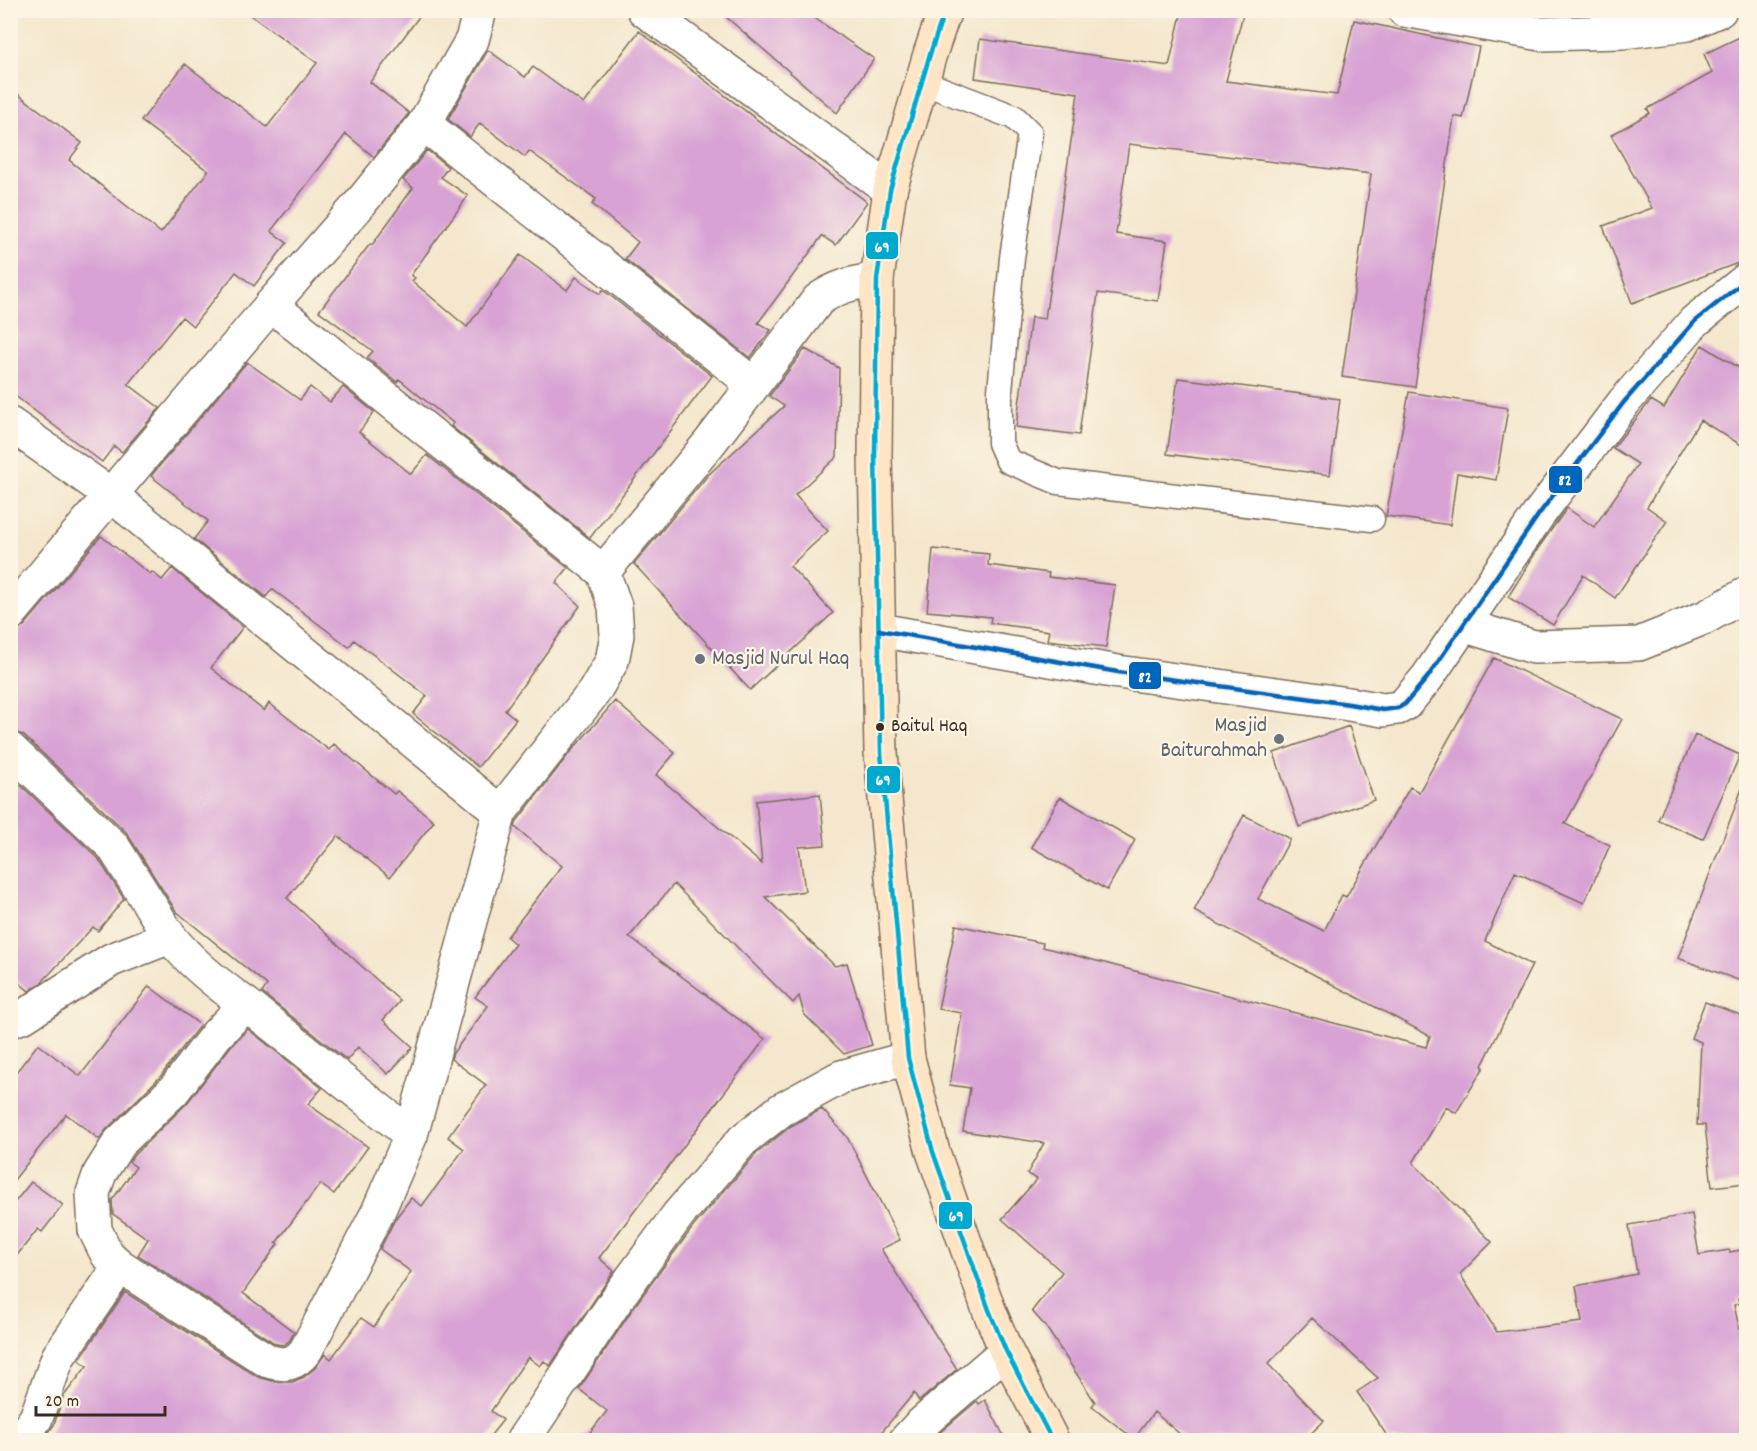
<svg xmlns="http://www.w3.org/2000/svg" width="1757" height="1451" viewBox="0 0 1757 1451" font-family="Dekko,sans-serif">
<rect width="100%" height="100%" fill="#fcf5e5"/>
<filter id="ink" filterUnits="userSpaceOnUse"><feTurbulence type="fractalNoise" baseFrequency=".0167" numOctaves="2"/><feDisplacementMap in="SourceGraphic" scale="12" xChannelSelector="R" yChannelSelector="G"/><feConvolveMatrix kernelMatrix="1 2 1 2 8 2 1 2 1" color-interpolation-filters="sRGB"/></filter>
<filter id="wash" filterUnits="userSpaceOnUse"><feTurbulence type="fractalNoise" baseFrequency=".008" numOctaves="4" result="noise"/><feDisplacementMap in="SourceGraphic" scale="24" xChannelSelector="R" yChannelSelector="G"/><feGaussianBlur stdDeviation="1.35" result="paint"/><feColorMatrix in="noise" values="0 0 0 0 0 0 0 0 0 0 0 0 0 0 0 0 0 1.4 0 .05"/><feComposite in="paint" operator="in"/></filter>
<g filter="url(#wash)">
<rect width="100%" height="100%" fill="#f4e7cd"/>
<g id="blocks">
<path fill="#d8a3d4" d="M 243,10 L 424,10 L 370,82 L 409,113 L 374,157 L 346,134 L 271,231 L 287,243 L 254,286 L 236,272 L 193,326 L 182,317 L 128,384 L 160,408 L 122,452 L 114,446 L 102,462 L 10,392 L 10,88 L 82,143 L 69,160 L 161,233 L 208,171 L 141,121 L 185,64 L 267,127 L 317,63 Z
M 718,10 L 803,10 L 874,59 L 837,113 Z
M 1182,10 L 1244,10 L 1226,81 L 1337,95 L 1354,20 L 1479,47 L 1463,118 L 1454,116 L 1415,387 L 1342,377 L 1371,174 L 1129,144 L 1116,234 L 1167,241 L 1158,301 L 1098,293 L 1079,435 L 1016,427 L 1031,317 L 1045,319 L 1078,93 L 975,78 L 980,39 L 1169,66 Z
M 639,31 L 867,202 L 836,245 L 822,236 L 758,323 L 771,330 L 750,358 L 625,259 L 638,242 L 592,204 L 596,199 L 529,151 L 525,157 L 480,123 L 470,137 L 448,119 L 488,50 L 525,77 L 533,67 L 584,104 Z
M 1746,34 L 1746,260 L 1632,303 L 1603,226 L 1652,208 L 1611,135 L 1650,113 L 1647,109 L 1712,73 L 1704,54 Z
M 427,150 L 448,167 L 441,177 L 468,196 L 411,275 L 415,278 L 412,281 L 467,327 L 520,255 L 567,290 L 576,277 L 600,294 L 603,290 L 712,376 L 590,538 L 451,426 L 453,423 L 399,379 L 397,382 L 367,358 L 373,351 L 319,311 L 370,244 L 372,245 L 413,188 L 403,180 Z
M 1702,345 L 1746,372 L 1746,448 L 1700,420 L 1647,507 L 1667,521 L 1615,598 L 1583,575 L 1553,625 L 1508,597 L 1539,547 L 1567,508 L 1594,527 L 1638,464 L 1613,448 L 1651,400 L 1664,408 Z
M 805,349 L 839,368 L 837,457 L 795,495 L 828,531 L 790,566 L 833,613 L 750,690 L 634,564 L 708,475 L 784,406 L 769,396 Z
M 247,362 L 300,400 L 310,387 L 330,402 L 343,387 L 374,412 L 359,432 L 411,474 L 427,455 L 568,568 L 556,583 L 580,606 L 505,710 L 516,719 L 478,767 L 413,714 L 427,696 L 354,640 L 349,647 L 272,589 L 266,597 L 194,539 L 208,521 L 151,476 Z
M 1178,378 L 1340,399 L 1330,475 L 1167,454 Z
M 1409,392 L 1508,408 L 1496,480 L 1457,473 L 1450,525 L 1386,516 Z
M 101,536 L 150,574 L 152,572 L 162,580 L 172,568 L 243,627 L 211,668 L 264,711 L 269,703 L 329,750 L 334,744 L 394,794 L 397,791 L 434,821 L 390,877 L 338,836 L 287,898 L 400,1001 L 383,1020 L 413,1047 L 388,1074 L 358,1047 L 347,1060 L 262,993 L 267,985 L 176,911 L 126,832 L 23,735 L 10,731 L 10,635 L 24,626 Z
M 933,549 L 989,554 L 988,565 L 1049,573 L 1048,577 L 1115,585 L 1106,647 L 1047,640 L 1049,631 L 990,623 L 991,617 L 927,611 Z
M 1494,658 L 1622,719 L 1565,824 L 1610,845 L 1584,903 L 1515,872 L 1485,941 L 1532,965 L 1482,1066 L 1484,1067 L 1456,1113 L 1446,1107 L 1413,1163 L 1492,1242 L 1460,1274 L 1497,1332 L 1582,1322 L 1576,1286 L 1637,1274 L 1629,1225 L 1692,1214 L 1699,1255 L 1729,1250 L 1730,1252 L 1746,1249 L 1746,1297 L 1738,1299 L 1739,1304 L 1734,1305 L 1746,1358 L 1746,1440 L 1390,1440 L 1357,1392 L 1378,1378 L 1312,1318 L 1268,1364 L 1324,1421 L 1304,1440 L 1187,1440 L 1154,1412 L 1134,1439 L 1092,1406 L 1095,1402 L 1046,1327 L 1032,1311 L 1062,1272 L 1002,1219 L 1037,1179 L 1027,1174 L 1044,1143 L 963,1131 L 970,1088 L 950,1085 L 962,1013 L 938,1009 L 956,925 L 1043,943 L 1042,947 L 1070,954 L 1426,1047 L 1430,1036 L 1194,911 L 1244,815 L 1290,839 L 1258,899 L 1324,931 L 1342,895 L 1346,897 L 1410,787 L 1419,792 Z
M 615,701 L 675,753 L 656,775 L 762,864 L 756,801 L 820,794 L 825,845 L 799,847 L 805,891 L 765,897 L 835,966 L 847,963 L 872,1045 L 844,1054 L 804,1014 L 799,996 L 793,1003 L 674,884 L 629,937 L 765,1039 L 599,1258 L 614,1271 L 550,1366 L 544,1361 L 540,1366 L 528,1357 L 491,1411 L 503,1420 L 487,1440 L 43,1440 L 54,1425 L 63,1397 L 87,1366 L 79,1360 L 125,1292 L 258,1377 L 276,1382 L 292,1382 L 304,1377 L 316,1367 L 325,1354 L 331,1359 L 361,1318 L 374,1327 L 411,1272 L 380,1249 L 395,1219 L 411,1198 L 422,1206 L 464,1149 L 448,1137 L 486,1085 L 451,1059 L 453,1053 L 488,1006 L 475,997 L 515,944 L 507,937 L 562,866 L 515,827 L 517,821 L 568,755 Z
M 1349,726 L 1374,800 L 1299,827 L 1274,753 Z
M 1695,735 L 1740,755 L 1703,839 L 1658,820 Z
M 10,775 L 98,858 L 124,899 L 98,931 L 93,927 L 41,983 L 29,991 L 10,975 Z
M 1743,786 L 1746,786 L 1746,983 L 1678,958 Z
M 1060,797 L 1135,840 L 1107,890 L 1031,847 Z
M 149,986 L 200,1025 L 160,1077 L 106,1130 L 99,1139 L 66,1114 L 10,1185 L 10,1080 L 38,1044 L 80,1076 Z
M 1705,1002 L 1746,1017 L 1746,1183 L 1712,1187 L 1705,1125 L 1697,1125 L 1701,1042 L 1691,1038 Z
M 248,1029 L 322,1088 L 308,1104 L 368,1147 L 334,1194 L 320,1184 L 276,1243 L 278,1244 L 243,1293 L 294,1332 L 290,1340 L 284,1345 L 276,1344 L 138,1255 L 148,1239 L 113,1214 L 112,1200 L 136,1167 L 129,1162 L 134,1155 L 187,1103 L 231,1046 Z
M 822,1109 L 847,1137 L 900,1240 L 881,1249 L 957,1369 L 919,1401 L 914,1393 L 875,1440 L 584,1440 L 607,1411 L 579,1389 L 636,1304 L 693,1227 L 756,1154 L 791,1126 Z
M 31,1182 L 63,1205 L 42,1232 L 38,1229 L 10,1264 L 10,1208 Z
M 985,1400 L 1006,1440 L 931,1440 L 977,1401 L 979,1404 Z"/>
</g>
</g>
<g filter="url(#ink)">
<use href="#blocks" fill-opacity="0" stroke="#7c6c5b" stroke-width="1.5"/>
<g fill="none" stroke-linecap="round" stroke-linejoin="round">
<defs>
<path id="service" d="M 922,82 L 1014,117 L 1030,133 L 1012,258 L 1000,391 L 1000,443 L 1008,461 L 1058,482 L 1372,519"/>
<path id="pedestrian" d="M 271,305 L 358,206 L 424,124"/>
<path id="minor" d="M 480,10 L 472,40 L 424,124 L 753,384
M 644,10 L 890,190
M 1404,10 L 1541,34 L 1622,32 L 1688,24 L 1720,10
M 10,424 L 111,495 L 500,812
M 10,614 L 271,305 L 603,572
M 1463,625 L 1534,647 L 1639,644 L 1706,617 L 1746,594
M 879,630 L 1118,672 L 1349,704 L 1383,710 L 1398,708 L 1405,704 L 1427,678 L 1539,514 L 1624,402 L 1695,321 L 1746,280
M 10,749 L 113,846 L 170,937
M 246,1004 L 217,1034 L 174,1090 L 119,1143 L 100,1173 L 93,1193 L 95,1230 L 107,1254 L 120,1266 L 268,1361 C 285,1366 295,1365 306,1350 L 378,1212 L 411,1135 L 500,812 L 594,692 L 612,661 L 617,635 L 615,606 L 603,572 L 711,441 L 818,300 C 837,286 855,283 877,279
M 10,1021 L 24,1016 L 111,960 L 170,937 C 192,964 217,984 246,1004 L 411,1135
M 20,1440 L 36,1418 L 58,1357 L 120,1266
M 523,1440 L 621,1293 L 678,1215 L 743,1140 L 781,1110 L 841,1077 L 908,1058
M 906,1440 L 919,1426 L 1006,1351"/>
<path id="secondary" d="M 945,10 L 930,54 L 890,190 L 877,279 L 875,455 L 881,753 L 908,1058 L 933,1152 L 989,1310 L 1006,1351 L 1052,1440"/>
</defs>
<use href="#service" stroke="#7c6c5b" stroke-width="27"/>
<use href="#pedestrian" stroke="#7c6c5b" stroke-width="36"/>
<use href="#minor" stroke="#7c6c5b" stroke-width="36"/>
<use href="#secondary" stroke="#7c6c5b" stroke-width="36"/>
<use href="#service" stroke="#fff" stroke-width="24"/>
<use href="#pedestrian" stroke="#fff" stroke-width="33"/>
<use href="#minor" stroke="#fff" stroke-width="33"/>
<use href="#secondary" stroke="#fde5c5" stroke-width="33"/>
<defs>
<path id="bus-1" d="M 945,10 L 930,54 L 890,190 L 877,279 L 875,455 L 881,753 L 908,1058 L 933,1152 L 989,1310 L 1006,1351 L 1052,1440"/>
<path id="bus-2" d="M 879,630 L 1118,672 L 1349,704 L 1383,710 L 1398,708 L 1405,704 L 1427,678 L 1539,514 L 1624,402 L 1695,321 L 1746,280"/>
</defs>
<use href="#bus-1" stroke="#fcf5e5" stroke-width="9"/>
<use href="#bus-2" stroke="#fcf5e5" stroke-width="9"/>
<use href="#bus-1" stroke="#00a9ce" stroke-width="4.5"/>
<use href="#bus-2" stroke="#0065bd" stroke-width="4.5"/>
</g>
</g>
<g fill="#6b7280" stroke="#fcf5e5" stroke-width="2">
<circle cx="700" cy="659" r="6"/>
<circle cx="1279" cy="739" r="6"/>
</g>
<circle fill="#3b2a1e" stroke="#fcf5e5" stroke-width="2" cx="880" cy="727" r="5"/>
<g text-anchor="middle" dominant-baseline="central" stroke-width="4.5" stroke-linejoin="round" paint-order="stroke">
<g font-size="20" fill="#3b2a1e" stroke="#fcf5e5" text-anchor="start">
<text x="891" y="727">Baitul Haq</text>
</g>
<g font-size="22" fill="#5b616d" stroke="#fcf5e5" text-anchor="start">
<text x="712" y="659">Masjid Nurul Haq</text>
<text x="1267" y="726" text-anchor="end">Masjid<tspan x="1267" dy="25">Baiturahmah</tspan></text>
</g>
</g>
<g stroke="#fcf5e5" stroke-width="2">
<rect x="865" y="231" width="34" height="29" rx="6" fill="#00a9ce"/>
<rect x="1548" y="465" width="35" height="29" rx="6" fill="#0065bd"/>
<rect x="1128" y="661" width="34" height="29" rx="6" fill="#0065bd"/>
<rect x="866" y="765" width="35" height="29" rx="6" fill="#00a9ce"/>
<rect x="938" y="1201" width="35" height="29" rx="6" fill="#00a9ce"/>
</g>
<g font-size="16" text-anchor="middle" font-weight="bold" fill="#fff">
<text x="882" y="252">69</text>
<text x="1565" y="485">82</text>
<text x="1145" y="682">82</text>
<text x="883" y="785">69</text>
<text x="956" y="1221">69</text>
</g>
<rect width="1757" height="1451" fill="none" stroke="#fcf5e5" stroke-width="36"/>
<path d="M36 1406v9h129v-9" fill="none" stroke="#3b2a1e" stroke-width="3"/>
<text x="45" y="1406" font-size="18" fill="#3b2a1e" stroke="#fcf5e5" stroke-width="4.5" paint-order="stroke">20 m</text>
</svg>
